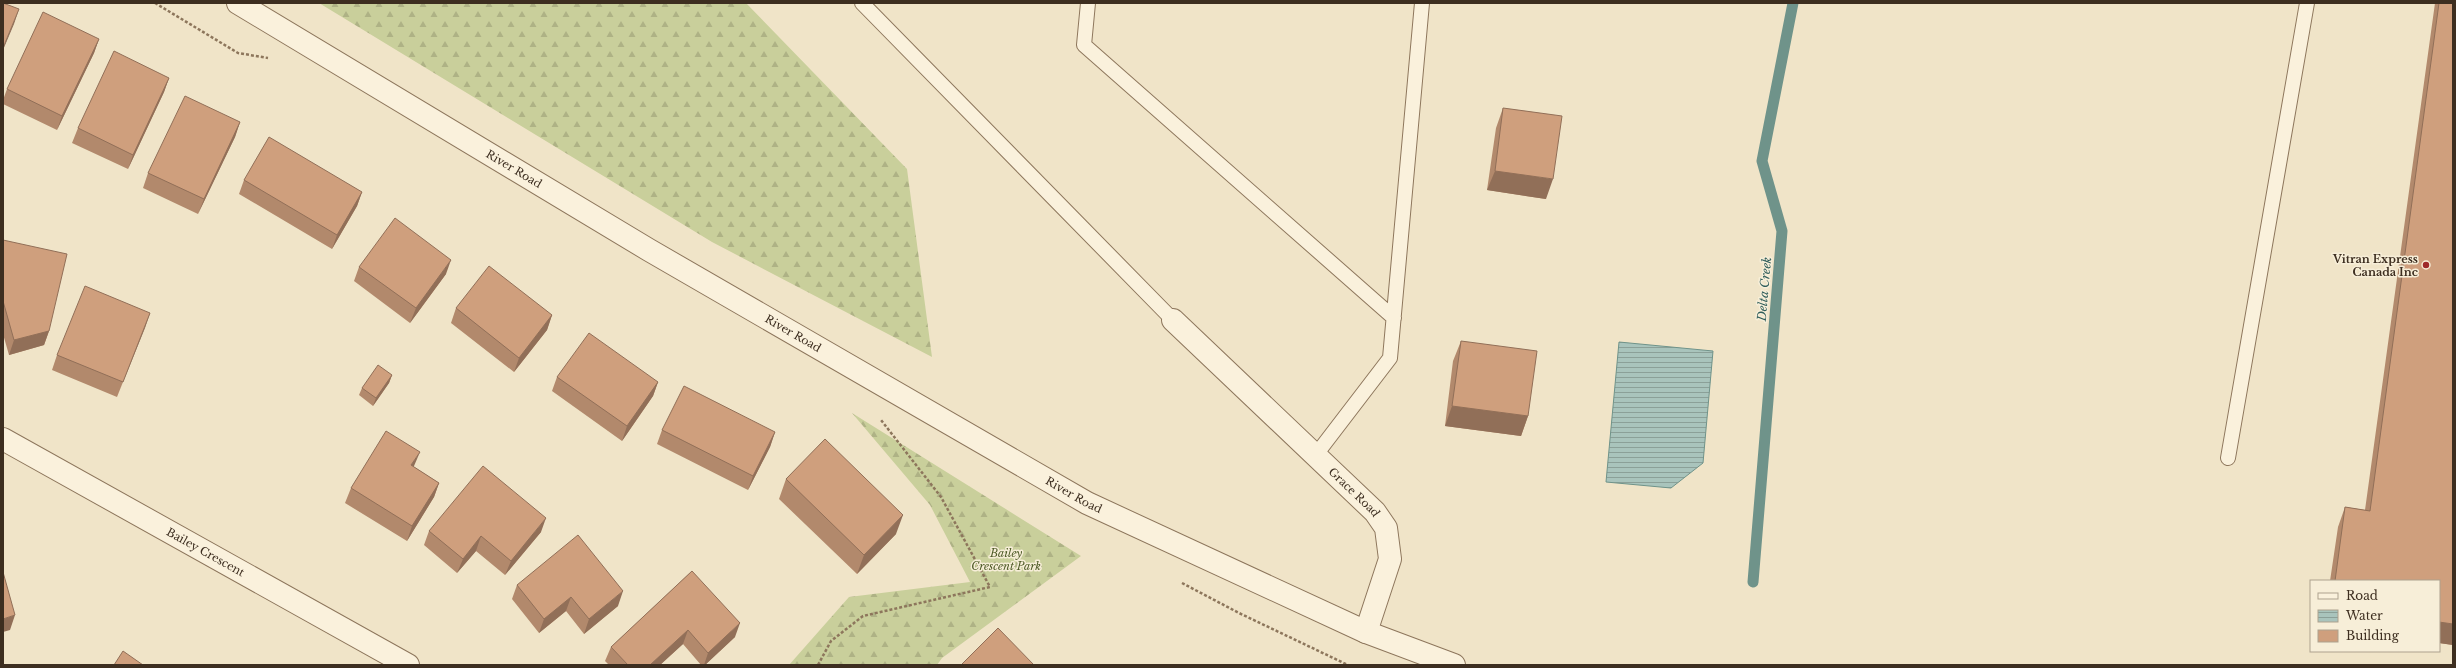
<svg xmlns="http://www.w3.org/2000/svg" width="2456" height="668" viewBox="0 0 2456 668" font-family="'Libre Baskerville',serif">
<defs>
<pattern id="forest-firs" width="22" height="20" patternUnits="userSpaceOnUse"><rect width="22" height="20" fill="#c9cf9b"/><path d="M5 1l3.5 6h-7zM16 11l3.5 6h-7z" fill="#aeb285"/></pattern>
<pattern id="water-rules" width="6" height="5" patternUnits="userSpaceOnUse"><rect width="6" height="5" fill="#a9c4bc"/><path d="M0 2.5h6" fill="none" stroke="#8ba098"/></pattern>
</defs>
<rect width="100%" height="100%" fill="#f0e4c8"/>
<path fill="url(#forest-firs)" d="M 319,3 L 746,3 L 907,169 L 932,357 L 712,242 Z
M 852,413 L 1081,556 L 942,658 L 937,665 L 789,665 L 849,597 L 970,582 L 930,505 Z"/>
<path fill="url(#water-rules)" stroke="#6f938a" d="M 1619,342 L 1713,351 L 1703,463 L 1671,488 L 1606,482 Z"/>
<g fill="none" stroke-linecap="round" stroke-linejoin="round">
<path stroke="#6f938a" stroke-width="11" d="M 1753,582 L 1782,231 L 1762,161 L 1793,3"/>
<defs>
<path id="service" d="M 862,3 L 1173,320
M 1088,3 L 1084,45 L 1394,318
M 1315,456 L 1390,358 L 1422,3
M 2228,458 L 2307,3"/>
<g id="minor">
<path id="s1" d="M 1173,320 L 1375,512 L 1386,528 L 1390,559 L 1366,632"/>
<path id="s2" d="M 3,439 L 408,665"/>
</g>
<g id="tertiary">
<path id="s3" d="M 238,3 L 649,250 L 1087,503 L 1366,632 L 1454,665"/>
</g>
</defs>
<use href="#service" stroke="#8d765c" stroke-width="16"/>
<use href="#minor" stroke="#8d765c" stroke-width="24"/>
<use href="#tertiary" stroke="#8d765c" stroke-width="24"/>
<path stroke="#8d765c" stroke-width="2.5" stroke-dasharray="3 2" stroke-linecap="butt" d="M 155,3 L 238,53 L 268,58
M 1182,583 L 1239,613 L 1348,665
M 818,665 L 831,641 L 863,616 L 990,587 L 941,497 L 881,420"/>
<use href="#service" stroke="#faf1dc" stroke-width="14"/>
<use href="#minor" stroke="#faf1dc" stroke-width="22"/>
<use href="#tertiary" stroke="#faf1dc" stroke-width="22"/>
</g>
<path fill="#b2896c" d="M 2435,3 L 2453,3 L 2453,645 L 2439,643 L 2439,581 L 2330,581 L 2338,527 L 2345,507 L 2365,510 Z
M 99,39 L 94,53 L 57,130 L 3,104 L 3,100 L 7,89 Z
M 169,78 L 164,92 L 128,169 L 72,143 L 78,128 Z
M 1503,108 L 1546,199 L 1487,190 L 1496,128 Z
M 240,122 L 235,137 L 198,214 L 143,188 L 148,173 Z
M 244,180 L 362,192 L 357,206 L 332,249 L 239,194 Z
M 3,240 L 49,331 L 44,345 L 9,355 L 3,334 Z
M 359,267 L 446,274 L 410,323 L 354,281 Z
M 456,308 L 552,315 L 547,330 L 514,372 L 451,323 Z
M 150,313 L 117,397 L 52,370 L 57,355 Z
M 1461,341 L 1528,416 L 1521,436 L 1445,426 L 1453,361 Z
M 392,375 L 389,383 L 373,406 L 359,395 L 362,388 Z
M 557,377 L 658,382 L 653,396 L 622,441 L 552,391 Z
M 662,430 L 775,432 L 770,447 L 748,490 L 657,444 Z
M 414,467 L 439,483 L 434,497 L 407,541 L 345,503 L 351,488 Z
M 786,479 L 896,534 L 857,574 L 779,499 Z
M 429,531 L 541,532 L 505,575 L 476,551 L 457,573 L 424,545 Z
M 692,571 L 735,637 L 705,665 L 701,665 L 683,644 L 660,665 L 609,665 L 605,661 L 611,647 Z
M 517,585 L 618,606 L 584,634 L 566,611 L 539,633 L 512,599 Z"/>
<path fill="#916f58" d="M 19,9 L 14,24 L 3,50 L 3,48 Z
M 99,39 L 94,53 L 57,130 L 62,116 Z
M 169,78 L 164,92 L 128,169 L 133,155 Z
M 240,122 L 235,137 L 198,214 L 204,199 Z
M 1495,171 L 1553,179 L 1546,199 L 1487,190 Z
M 362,192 L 357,206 L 332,249 L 337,235 Z
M 451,260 L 446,274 L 410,323 L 416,308 Z
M 150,313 L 145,328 L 117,397 L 123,382 Z
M 552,315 L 547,330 L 514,372 L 519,358 Z
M 49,331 L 44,345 L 9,355 L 14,340 Z
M 392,375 L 389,383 L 373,406 L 376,398 Z
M 658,382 L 653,396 L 622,441 L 627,426 Z
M 1452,406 L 1528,416 L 1521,436 L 1445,426 Z
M 775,432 L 770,447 L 748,490 L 753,476 Z
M 420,452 L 414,466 L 406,479 L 411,465 Z
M 439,483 L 434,497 L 407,541 L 412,526 Z
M 903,515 L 896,534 L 857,574 L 864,555 Z
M 546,518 L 541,532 L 505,575 L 511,561 Z
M 481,536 L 476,551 L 457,573 L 463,559 Z
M 623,591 L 618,606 L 584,634 L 589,619 Z
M 571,597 L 566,611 L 539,633 L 544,619 Z
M 15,615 L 10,630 L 3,632 L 3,619 Z
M 2439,622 L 2453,624 L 2453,645 L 2439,643 Z
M 740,623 L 735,637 L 705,665 L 704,665 L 708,653 Z
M 688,630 L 683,644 L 660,665 L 650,665 Z"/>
<path fill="#cf9f7d" stroke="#916f58" d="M 3,3 L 19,9 L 3,48 Z
M 2439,3 L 2453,3 L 2453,624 L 2439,622 L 2439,581 L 2335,581 L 2345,507 L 2370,511 Z
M 43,12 L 99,39 L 62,116 L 7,89 Z
M 114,51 L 169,78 L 133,155 L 78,128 Z
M 185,96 L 240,122 L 204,199 L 148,173 Z
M 1503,108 L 1562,116 L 1553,179 L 1495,171 Z
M 269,137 L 362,192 L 337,235 L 244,180 Z
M 395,218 L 451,260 L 416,308 L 359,267 Z
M 3,240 L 67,254 L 49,331 L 14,340 L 3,301 Z
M 489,266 L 552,315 L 519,358 L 456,308 Z
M 85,286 L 150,313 L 123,382 L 57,355 Z
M 589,333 L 658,382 L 627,426 L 557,377 Z
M 1461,341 L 1537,351 L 1528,416 L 1452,406 Z
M 378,365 L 392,375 L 376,398 L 362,388 Z
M 684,386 L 775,432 L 753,476 L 662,430 Z
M 386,431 L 420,452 L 411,465 L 439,483 L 412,526 L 351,488 Z
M 825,439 L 903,515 L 864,555 L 786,479 Z
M 483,466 L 546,518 L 511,561 L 481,536 L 463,559 L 429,531 Z
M 578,535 L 623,591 L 589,619 L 571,597 L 544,619 L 517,585 Z
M 692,571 L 740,623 L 708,653 L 688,630 L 650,665 L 628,665 L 611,647 Z
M 3,572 L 15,615 L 3,619 Z
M 998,628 L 1034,665 L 961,665 Z
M 123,651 L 143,665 L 114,665 Z"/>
<circle fill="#9e2a2b" stroke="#f7eed8" stroke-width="1.5" cx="2426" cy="265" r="4"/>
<g text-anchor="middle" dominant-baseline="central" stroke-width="3" stroke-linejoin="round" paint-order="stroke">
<g font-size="11" fill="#3d2e20" stroke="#f7eed8">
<text stroke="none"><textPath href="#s3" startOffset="322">River Road</textPath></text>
<text stroke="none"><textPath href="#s3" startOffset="646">River Road</textPath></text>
<text stroke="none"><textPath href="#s1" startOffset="250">Grace Road</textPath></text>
<text stroke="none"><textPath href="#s3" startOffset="970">River Road</textPath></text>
<text stroke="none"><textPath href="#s2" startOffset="232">Bailey Crescent</textPath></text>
</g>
<g font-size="11" font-weight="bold" fill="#3d2e20" stroke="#f7eed8" text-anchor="end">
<text x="2418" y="259">Vitran Express<tspan x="2418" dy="13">Canada Inc</tspan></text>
</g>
<g font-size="11" font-style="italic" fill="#4d5a26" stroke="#f7eed8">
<text x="1006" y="553">Bailey<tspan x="1006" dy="13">Crescent Park</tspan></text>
</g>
<g font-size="12" font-style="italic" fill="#2f5d5a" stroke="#f7eed8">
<text transform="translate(1764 289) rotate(-85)">Delta Creek</text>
</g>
</g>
<rect width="2456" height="668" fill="none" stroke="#3d2e20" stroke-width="8"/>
<rect x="2310" y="580" width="130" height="72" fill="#f7eed8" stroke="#ada18e"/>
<rect x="2318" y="593" width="20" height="6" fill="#faf1dc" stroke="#ada18e"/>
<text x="2346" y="600" font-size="12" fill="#3d2e20">Road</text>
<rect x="2318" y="610" width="20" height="12" fill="url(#water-rules)" stroke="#ada18e"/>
<text x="2346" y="620" font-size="12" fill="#3d2e20">Water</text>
<rect x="2318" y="630" width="20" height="12" fill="#cf9f7d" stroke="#ada18e"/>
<text x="2346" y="640" font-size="12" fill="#3d2e20">Building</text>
</svg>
